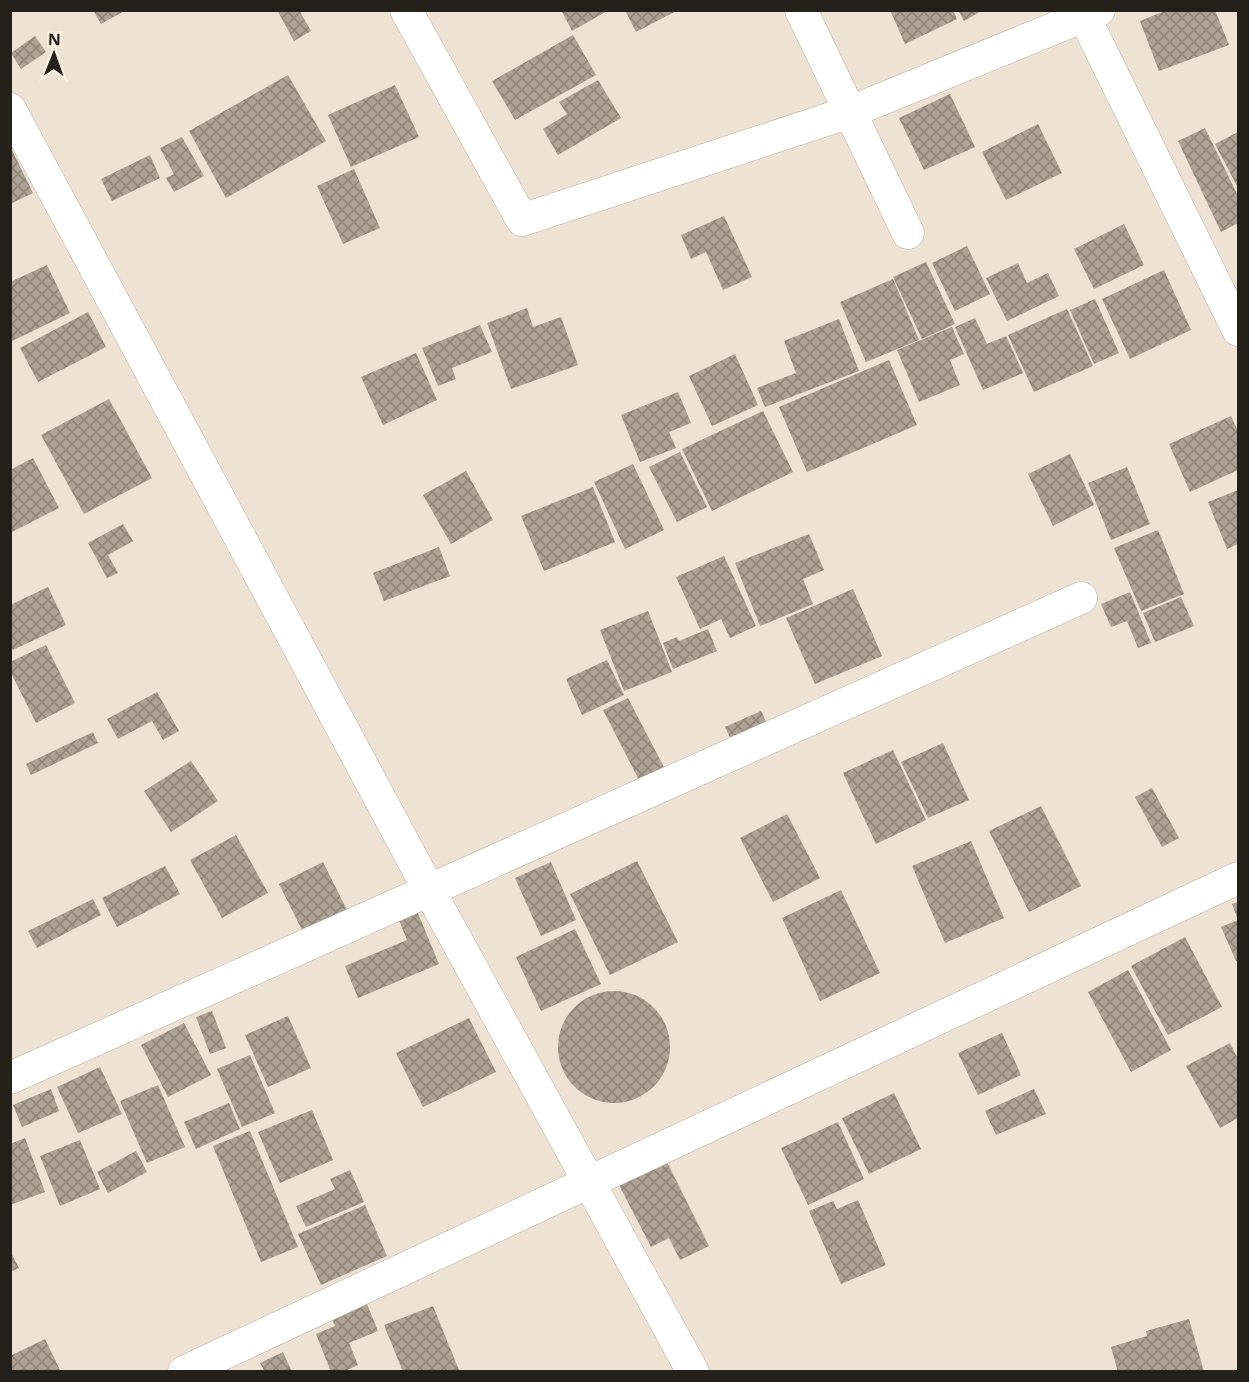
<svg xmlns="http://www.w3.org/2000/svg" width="1249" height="1382" viewBox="0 0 1249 1382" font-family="'Noto Sans',sans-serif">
<defs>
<pattern id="building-cross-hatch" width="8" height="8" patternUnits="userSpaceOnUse" patternTransform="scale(1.5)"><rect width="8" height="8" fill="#ada293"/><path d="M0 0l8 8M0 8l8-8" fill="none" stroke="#8d8477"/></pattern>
</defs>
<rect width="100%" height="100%" fill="#eee2d2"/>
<path fill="url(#building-cross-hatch)" d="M 93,10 L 126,10 L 101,24 Z
M 277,10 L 299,10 L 311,31 L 294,41 Z
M 561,10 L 609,10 L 572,31 Z
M 625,10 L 678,10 L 636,32 Z
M 890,10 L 953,10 L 957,19 L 905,44 Z
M 958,10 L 983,10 L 964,21 Z
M 1167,10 L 1215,10 L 1229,45 L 1159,71 L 1140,21 Z
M 573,35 L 596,75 L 515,120 L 492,81 Z
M 35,36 L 46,52 L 21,69 L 11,53 Z
M 288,75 L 326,141 L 226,198 L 189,131 Z
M 598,80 L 621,118 L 558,155 L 543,129 L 567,114 L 559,102 Z
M 395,85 L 419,137 L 351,167 L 328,115 Z
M 950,94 L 975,147 L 924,170 L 899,118 Z
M 1038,124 L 1062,173 L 1006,200 L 982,152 Z
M 1205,128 L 1238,196 L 1238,223 L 1221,232 L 1178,141 Z
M 1238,132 L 1238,188 L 1215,144 Z
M 182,137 L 204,176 L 174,192 L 166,178 L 174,174 L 160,148 Z
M 10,146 L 33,193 L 10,204 Z
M 150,155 L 160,178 L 112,201 L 101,179 Z
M 354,169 L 380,228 L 343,244 L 317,186 Z
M 724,216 L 752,277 L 723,290 L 706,252 L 691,259 L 681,235 Z
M 1124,224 L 1144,265 L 1094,289 L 1074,249 Z
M 967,246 L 990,294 L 955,311 L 932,263 Z
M 926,262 L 955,324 L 922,339 L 893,277 Z
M 1018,263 L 1027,283 L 1048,273 L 1059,296 L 1007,321 L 986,278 Z
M 47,265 L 70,313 L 10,342 L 10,282 Z
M 1164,270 L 1191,330 L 1130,359 L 1102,299 Z
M 893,279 L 919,340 L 866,362 L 840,302 Z
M 1095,299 L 1119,353 L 1094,364 L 1070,310 Z
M 527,308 L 533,327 L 561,317 L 578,365 L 511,389 L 487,323 Z
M 1067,309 L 1093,366 L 1034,392 L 1008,335 Z
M 88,312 L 106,347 L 38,382 L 20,348 Z
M 975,318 L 987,344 L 1006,336 L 1023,373 L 983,390 L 955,327 Z
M 839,319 L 859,371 L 765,407 L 757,388 L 796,373 L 784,341 Z
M 480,325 L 492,352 L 452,368 L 456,379 L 438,386 L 422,348 Z
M 952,327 L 964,354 L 950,360 L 960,385 L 919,402 L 897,350 Z
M 416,353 L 437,400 L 383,425 L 361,377 Z
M 735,354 L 758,405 L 712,426 L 689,376 Z
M 889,360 L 917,425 L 807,472 L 779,407 Z
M 678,392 L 691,423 L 669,432 L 676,448 L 640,462 L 621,415 Z
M 109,399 L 152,478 L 84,514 L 41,435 Z
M 763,411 L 793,472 L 712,511 L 682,449 Z
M 1231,416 L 1238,431 L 1238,470 L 1190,492 L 1169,444 Z
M 680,452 L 707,507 L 677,522 L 649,467 Z
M 1070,454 L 1094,505 L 1053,526 L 1028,474 Z
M 33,458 L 59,508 L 10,533 L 10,470 Z
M 633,464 L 664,530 L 625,549 L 594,482 Z
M 1127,467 L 1150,524 L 1111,540 L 1088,483 Z
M 466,471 L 493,520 L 451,544 L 423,495 Z
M 593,487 L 615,542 L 544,571 L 521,516 Z
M 1238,490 L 1238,544 L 1227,549 L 1208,502 Z
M 123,524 L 133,541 L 108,555 L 118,573 L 107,578 L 88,543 Z
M 1158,530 L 1184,594 L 1141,611 L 1114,548 Z
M 809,534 L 824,570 L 803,579 L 813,604 L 760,626 L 735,563 Z
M 439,547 L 450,576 L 384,601 L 373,573 Z
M 724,556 L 756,626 L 730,638 L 721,619 L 700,629 L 676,577 Z
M 48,587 L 66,625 L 13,650 L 10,644 L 10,605 Z
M 853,589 L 882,656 L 815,684 L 786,618 Z
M 1130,592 L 1151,643 L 1138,648 L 1127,621 L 1111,627 L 1101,604 Z
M 1181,597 L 1194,626 L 1155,642 L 1143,613 Z
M 648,611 L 672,672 L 624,691 L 600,630 Z
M 708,629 L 717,651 L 673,669 L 663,643 L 677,637 L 679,641 Z
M 46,645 L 75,703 L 36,723 L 10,671 L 10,662 Z
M 607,660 L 624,695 L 582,715 L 566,679 Z
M 157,692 L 179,731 L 163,740 L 152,721 L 118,739 L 107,719 Z
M 628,698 L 667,773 L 642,786 L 603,710 Z
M 761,711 L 770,730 L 734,746 L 725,727 Z
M 93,732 L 98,743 L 31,775 L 26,764 Z
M 943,743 L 969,800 L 928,818 L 901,762 Z
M 893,750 L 926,820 L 876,844 L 843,773 Z
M 191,761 L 218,801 L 171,832 L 144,791 Z
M 1152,788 L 1179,838 L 1162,847 L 1135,797 Z
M 1041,806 L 1081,886 L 1029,912 L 989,831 Z
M 787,814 L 820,878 L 773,902 L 740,838 Z
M 236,835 L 268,893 L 222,918 L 190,860 Z
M 971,841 L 1004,918 L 945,943 L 912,866 Z
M 637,861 L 678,942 L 610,975 L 570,894 Z
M 323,862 L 347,910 L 303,932 L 279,884 Z
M 551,862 L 576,920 L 541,936 L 515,878 Z
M 165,866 L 180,894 L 117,927 L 102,898 Z
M 841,890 L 880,973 L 820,1001 L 782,918 Z
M 93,899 L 101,915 L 37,948 L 28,931 Z
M 1238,902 L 1238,960 L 1236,961 L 1221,927 L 1238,920 L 1232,904 Z
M 417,911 L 439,964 L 358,998 L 345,966 L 407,940 L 398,918 Z
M 575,929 L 601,984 L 541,1011 L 516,957 Z
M 1185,937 L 1222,1007 L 1168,1035 L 1131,966 Z
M 1128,970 L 1171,1050 L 1131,1072 L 1088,992 Z
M558 1047a56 56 0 1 1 112 0a56 56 0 1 1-112 0Z
M 212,1011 L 226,1048 L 210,1054 L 196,1017 Z
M 288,1016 L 311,1068 L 268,1087 L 245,1035 Z
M 469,1018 L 496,1072 L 423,1107 L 396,1053 Z
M 184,1023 L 211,1075 L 168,1097 L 141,1045 Z
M 1002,1033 L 1021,1075 L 978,1095 L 958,1053 Z
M 1230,1043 L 1238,1059 L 1238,1118 L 1220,1128 L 1186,1066 Z
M 250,1055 L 275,1113 L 242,1127 L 217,1069 Z
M 100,1067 L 122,1114 L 78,1133 L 57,1087 Z
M 158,1085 L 185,1147 L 147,1163 L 120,1101 Z
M 51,1089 L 59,1111 L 22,1127 L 13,1105 Z
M 1034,1089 L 1046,1114 L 996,1135 L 985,1111 Z
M 894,1093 L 921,1149 L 869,1174 L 842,1118 Z
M 229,1103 L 240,1129 L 196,1149 L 184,1122 Z
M 312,1110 L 333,1160 L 280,1183 L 258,1132 Z
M 838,1122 L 864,1179 L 808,1205 L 781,1148 Z
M 250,1131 L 298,1247 L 261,1262 L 213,1146 Z
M 25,1138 L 45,1192 L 10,1205 L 10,1144 Z
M 80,1140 L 100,1189 L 60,1206 L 40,1156 Z
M 136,1151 L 147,1172 L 108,1193 L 97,1172 Z
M 667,1162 L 709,1246 L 680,1260 L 669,1238 L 651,1247 L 619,1185 Z
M 350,1170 L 364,1202 L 306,1227 L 296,1206 L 335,1189 L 330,1179 Z
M 858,1200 L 886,1265 L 841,1284 L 809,1211 L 833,1201 L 837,1209 Z
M 365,1205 L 387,1256 L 321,1285 L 298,1234 Z
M 10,1251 L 19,1268 L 10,1272 Z
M 367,1304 L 378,1331 L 349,1343 L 358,1365 L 343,1372 L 331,1372 L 316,1334 L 335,1326 L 332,1319 Z
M 433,1306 L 459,1370 L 403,1372 L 384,1325 Z
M 1189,1319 L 1204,1372 L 1118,1372 L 1111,1347 L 1147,1336 L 1146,1331 Z
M 45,1339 L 61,1372 L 10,1372 L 10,1356 Z
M 283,1352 L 292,1372 L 265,1372 L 260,1363 Z"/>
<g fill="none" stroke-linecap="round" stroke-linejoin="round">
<defs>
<path id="street" d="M 406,10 L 522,220 L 850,112 L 1099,10
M 801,10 L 908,233
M 1081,10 L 1238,330
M 10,109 L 429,890 L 693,1372
M 10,1078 L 1081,598
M 184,1372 L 1238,878"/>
</defs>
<use href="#street" stroke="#beb2a3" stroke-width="33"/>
<use href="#street" stroke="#fff" stroke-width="32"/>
</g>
<rect width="1249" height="1382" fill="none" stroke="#24201a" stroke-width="24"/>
<g transform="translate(54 54) rotate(1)" stroke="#fbefdf" stroke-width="4.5" paint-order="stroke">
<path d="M0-4.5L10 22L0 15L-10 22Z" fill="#24201a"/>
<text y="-9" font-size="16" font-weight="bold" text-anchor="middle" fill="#24201a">N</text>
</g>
</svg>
